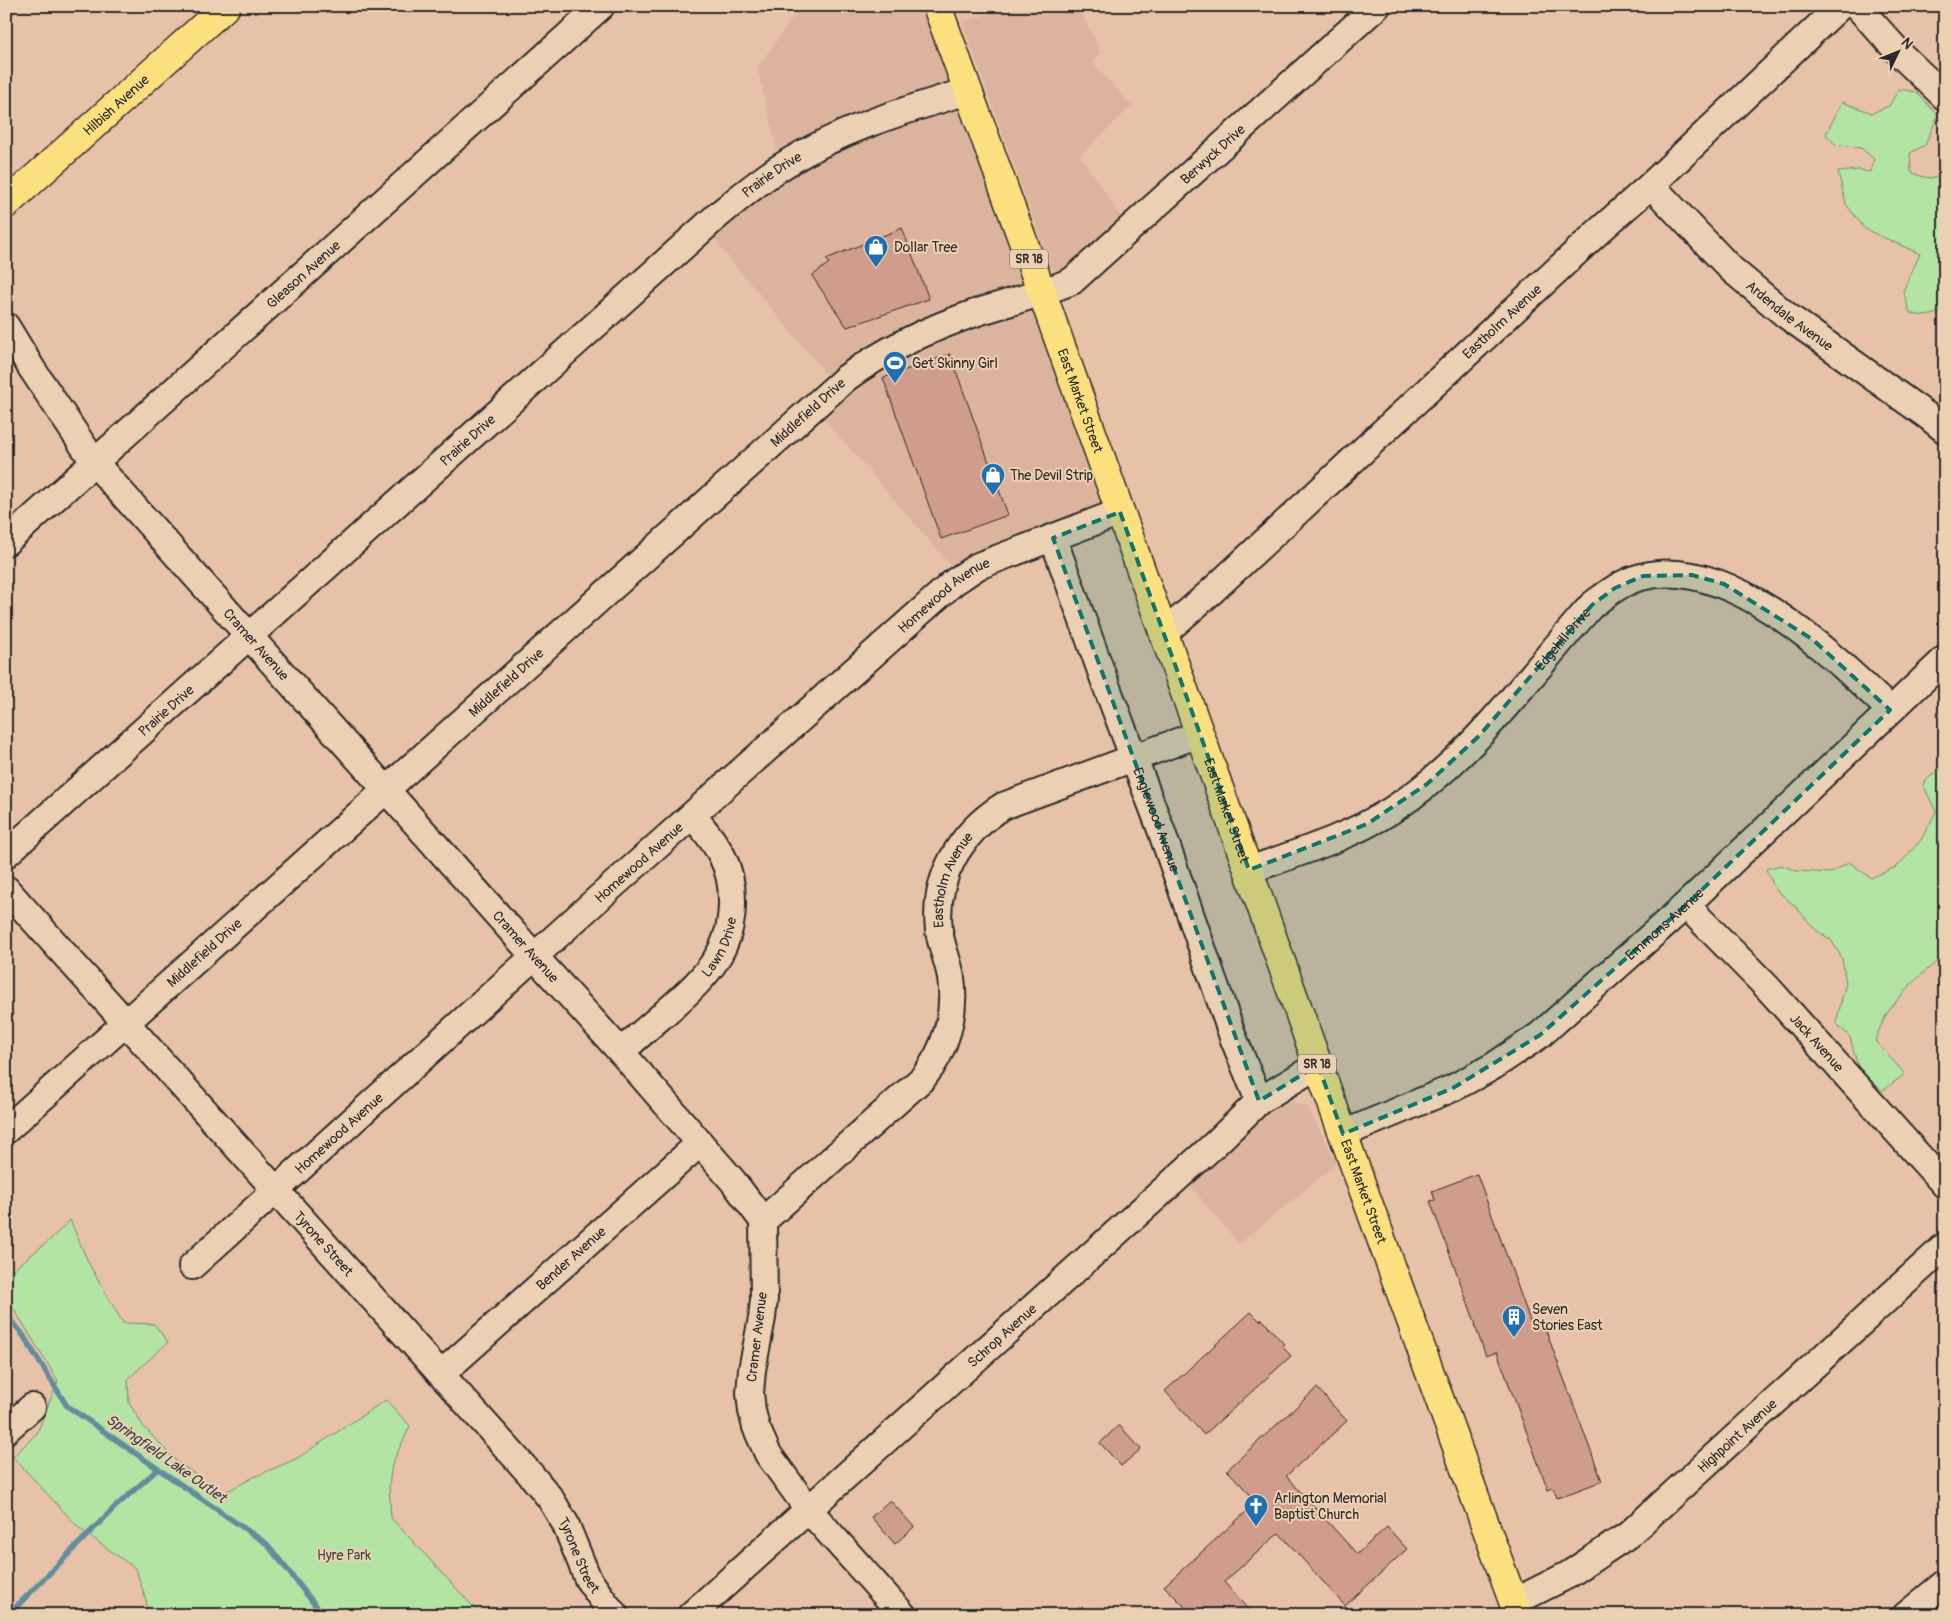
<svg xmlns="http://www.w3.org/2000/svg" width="1951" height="1621" viewBox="0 0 1951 1621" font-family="Pangolin,sans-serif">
<rect width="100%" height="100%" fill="#e7c2a9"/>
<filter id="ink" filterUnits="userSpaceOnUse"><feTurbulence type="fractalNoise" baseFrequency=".02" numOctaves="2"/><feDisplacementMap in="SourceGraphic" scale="10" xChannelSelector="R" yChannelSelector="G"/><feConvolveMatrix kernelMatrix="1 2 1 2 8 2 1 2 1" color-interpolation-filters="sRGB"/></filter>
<g filter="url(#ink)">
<path fill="#dcb49e" d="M 801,6 L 937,6 L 1120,512 L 961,577 L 813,406 L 834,387 L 821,368 L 724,252 L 705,226 L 781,166 L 757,68 Z
M 1012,6 L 1078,6 L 1101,53 L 1092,62 L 1132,106 L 1080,155 L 1127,225 L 1064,274 L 1051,268 L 962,22 Z
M 1293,1101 L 1308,1107 L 1337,1164 L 1239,1244 L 1189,1185 L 1268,1113 Z"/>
<path fill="#b4e4a4" stroke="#708868" d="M 1899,89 L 1916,92 L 1938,115 L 1925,145 L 1910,153 L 1911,172 C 1921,177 1934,181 1945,175 L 1945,308 C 1933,317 1923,317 1910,313 L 1903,291 L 1920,254 L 1865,229 L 1846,204 L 1838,172 L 1859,170 L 1870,172 L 1874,159 L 1861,148 L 1835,144 L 1826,134 L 1842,102 L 1872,113 L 1889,106 Z
M 1939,768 L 1945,769 L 1945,956 C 1923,971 1901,992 1886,1015 C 1882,1023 1878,1032 1875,1041 L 1905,1074 L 1882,1091 L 1858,1067 L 1850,1037 L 1836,1023 L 1846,983 L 1842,958 L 1831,940 L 1816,930 L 1795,906 L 1775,889 L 1766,869 L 1781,865 L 1797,871 L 1831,873 L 1849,862 L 1871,878 L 1898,866 L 1921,840 L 1936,812 L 1923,784 Z
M 70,1220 L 89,1264 L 123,1323 L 154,1324 L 168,1342 L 128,1379 L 129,1403 L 143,1426 L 178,1463 L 224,1493 L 256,1476 L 296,1459 L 386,1400 L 410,1426 L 392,1464 L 389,1486 L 391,1518 L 481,1615 L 148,1615 L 146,1600 L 136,1569 L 79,1528 L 13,1457 L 37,1433 L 58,1381 L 6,1296 L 6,1275 L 51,1239 Z"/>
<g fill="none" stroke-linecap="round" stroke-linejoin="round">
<path stroke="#638c9d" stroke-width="5.5" d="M 6,1315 L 21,1332 L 67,1406 L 267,1544 L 323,1615
M 16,1607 L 115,1507 L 158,1469"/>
</g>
<path fill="#d09c8b" stroke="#2b2b2b" d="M 902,228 L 929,299 L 847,327 L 812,276 L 829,263 L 826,259 Z
M 950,354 L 1008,515 L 941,539 L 883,378 Z
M 1477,1174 L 1531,1323 L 1542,1320 L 1602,1481 L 1557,1498 L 1553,1488 L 1548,1490 L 1497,1352 L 1486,1356 L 1475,1326 L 1476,1325 L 1430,1201 L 1435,1200 L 1432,1191 Z
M 1251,1312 L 1260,1321 L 1262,1319 L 1284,1344 L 1282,1346 L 1291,1356 L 1204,1435 L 1165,1391 Z
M 1317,1388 L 1347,1421 L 1286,1476 L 1357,1554 L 1387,1527 L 1407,1549 L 1345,1606 L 1279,1533 L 1224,1582 L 1253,1615 L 1193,1615 L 1164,1586 L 1257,1502 L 1227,1470 Z
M 1119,1425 L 1141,1449 L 1121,1466 L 1100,1443 Z
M 890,1500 L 914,1527 L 895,1544 L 871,1517 Z"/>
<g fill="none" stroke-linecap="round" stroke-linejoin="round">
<defs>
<g id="minor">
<path d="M 1857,6 L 1902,56 L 1945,97"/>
<path id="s1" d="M 1651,185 L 1731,269 L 1786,315 L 1929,417 L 1945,430"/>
<path id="s2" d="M 6,326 L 32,369 L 94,462 L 535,957 L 621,1052 L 733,1181 L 763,1221 L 764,1299 L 762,1318 L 752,1370 L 750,1393 L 752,1411 L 756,1427 L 768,1454 L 808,1509 L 903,1615"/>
<path id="s3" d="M 1053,538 L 1106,685 L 1160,827 L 1233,1037 L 1259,1101"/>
<path id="s4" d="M 6,542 L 601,6"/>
<path id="s5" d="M 1163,634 L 1212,591 L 1599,231 L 1651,185 L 1840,6"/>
<path id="s6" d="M 6,854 L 717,216 C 739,198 760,180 784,165 C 840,129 906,110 968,91"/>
<path id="s7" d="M 1249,870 C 1297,853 1348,838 1392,810 C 1473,758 1529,675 1592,605 C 1608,593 1622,582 1641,577 C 1728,553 1832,655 1890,710"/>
<path id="s8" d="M 6,889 L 532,1476 L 550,1498 L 565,1523 L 588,1579 L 605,1603 L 615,1615"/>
<path id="s9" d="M 1686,905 L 1768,988 L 1945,1185"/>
<path id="s10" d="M 621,1052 C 638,1036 656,1021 673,1006 C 707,975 733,950 732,900 C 732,885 729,870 722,856 C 715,842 703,828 693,816"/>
<path id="s11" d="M 6,1130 L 846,378 C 886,349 930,328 978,312 C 1010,302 1041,294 1072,281 L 1377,6"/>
<path id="s12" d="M 1343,1134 L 1453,1088 L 1492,1067 L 1540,1035 L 1686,905 L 1945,659"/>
<path id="s13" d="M 763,1221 L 923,1078 C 946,1050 956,1014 951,978 C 949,962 941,947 939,930 C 933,878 960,833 1003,806 L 1199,734"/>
<path id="s14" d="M 192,1266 L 591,905 L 954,582 L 978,566 L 1120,512"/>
<path id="s15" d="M 441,1374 L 700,1143"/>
<path d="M 6,1430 L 32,1407"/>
<path id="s16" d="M 1514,1602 L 1568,1575 L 1628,1535 L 1945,1246"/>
<path id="s17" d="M 691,1615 L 1215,1144 L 1259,1101 L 1318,1065"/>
<path d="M 1906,1615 L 1945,1583"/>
</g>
<g id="major">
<path id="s18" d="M 937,6 L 1042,293 L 1318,1065 L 1518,1615"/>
<path id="s19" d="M 6,204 L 226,6"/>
</g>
</defs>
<use href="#minor" stroke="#2b2b2b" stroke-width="30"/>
<use href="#major" stroke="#2b2b2b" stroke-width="31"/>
<use href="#minor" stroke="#ecd0b3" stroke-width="26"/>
<use href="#major" stroke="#fce080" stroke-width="28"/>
</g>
</g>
<path fill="#0f766e" fill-opacity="0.2" stroke="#0f766e" stroke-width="4" stroke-dasharray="10 6" stroke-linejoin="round" d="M 1120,512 L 1249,870 L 1367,824 L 1427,784 L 1479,736 L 1592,605 L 1615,588 L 1643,576 L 1692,575 L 1724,584 L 1812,639 L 1890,710 L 1686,905 L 1540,1035 L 1453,1088 L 1343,1134 L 1318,1065 L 1259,1101 L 1053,538 Z"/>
<defs>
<symbol id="shop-pin" viewBox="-11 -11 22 30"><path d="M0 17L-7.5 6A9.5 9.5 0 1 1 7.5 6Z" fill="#1f6fb2" stroke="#ecd0b3"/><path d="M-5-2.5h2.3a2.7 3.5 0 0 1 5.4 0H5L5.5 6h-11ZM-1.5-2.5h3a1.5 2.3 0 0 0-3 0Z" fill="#fff"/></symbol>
<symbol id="stadium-pin" viewBox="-11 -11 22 30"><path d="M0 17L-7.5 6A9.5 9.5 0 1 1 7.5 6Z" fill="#1f6fb2" stroke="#ecd0b3"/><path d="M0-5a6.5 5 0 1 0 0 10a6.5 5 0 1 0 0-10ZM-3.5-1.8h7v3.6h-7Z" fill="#fff"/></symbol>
<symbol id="building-pin" viewBox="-11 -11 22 30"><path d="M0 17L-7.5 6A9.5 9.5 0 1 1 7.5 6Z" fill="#1f6fb2" stroke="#ecd0b3"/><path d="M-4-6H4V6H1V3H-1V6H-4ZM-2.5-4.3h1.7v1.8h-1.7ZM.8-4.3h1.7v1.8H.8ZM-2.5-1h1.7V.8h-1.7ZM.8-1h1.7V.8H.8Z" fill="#fff"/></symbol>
<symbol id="church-pin" viewBox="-11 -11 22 30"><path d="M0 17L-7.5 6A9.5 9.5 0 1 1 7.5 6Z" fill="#1f6fb2" stroke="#ecd0b3"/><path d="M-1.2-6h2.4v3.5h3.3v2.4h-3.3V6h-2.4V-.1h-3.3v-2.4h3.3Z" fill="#fff"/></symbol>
</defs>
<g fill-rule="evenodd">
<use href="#shop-pin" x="862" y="233" width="28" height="38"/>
<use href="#stadium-pin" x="881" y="349" width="28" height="38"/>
<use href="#shop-pin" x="979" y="461" width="28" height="38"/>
<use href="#building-pin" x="1500" y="1303" width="28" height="38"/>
<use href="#church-pin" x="1242" y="1492" width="28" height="38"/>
</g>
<g text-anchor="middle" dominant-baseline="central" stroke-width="4" stroke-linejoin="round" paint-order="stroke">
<g fill="#ecd0b3" stroke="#655c54" stroke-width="1">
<rect x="1010" y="249.5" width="38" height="19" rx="4"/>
<rect x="1298" y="1054.5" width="38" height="19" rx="4"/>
</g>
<g font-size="12" font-weight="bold" fill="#2b2b2b">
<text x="1029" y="259">SR 18</text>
<text x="1317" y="1064">SR 18</text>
</g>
<g font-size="14" fill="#2b2b2b" stroke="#ecd0b3">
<text stroke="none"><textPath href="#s19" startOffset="148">Hilbish Avenue</textPath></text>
<text stroke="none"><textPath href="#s11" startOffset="1564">Berwyck Drive</textPath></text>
<text stroke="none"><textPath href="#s6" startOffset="1024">Prairie Drive</textPath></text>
<text stroke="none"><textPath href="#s4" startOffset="400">Gleason Avenue</textPath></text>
<text stroke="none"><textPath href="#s1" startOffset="191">Ardendale Avenue</textPath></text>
<text stroke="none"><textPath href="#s5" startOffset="461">Eastholm Avenue</textPath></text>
<text stroke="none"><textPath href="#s18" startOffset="420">East Market Street</textPath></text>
<text stroke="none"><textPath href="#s11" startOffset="1076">Middlefield Drive</textPath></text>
<text stroke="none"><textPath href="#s6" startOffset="620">Prairie Drive</textPath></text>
<text stroke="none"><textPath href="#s14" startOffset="1008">Homewood Avenue</textPath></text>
<text stroke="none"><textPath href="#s7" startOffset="398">Edgehill Drive</textPath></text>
<text stroke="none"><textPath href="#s2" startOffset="406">Cramer Avenue</textPath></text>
<text stroke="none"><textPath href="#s11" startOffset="671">Middlefield Drive</textPath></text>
<text stroke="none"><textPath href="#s6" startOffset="215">Prairie Drive</textPath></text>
<text stroke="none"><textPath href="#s18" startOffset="855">East Market Street</textPath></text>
<text stroke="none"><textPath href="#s3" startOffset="300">Englewood Avenue</textPath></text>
<text stroke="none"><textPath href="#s14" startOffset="602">Homewood Avenue</textPath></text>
<text stroke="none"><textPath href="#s13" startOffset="424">Eastholm Avenue</textPath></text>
<text stroke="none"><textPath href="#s12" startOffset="388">Emmons Avenue</textPath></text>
<text stroke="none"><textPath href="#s2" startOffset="811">Cramer Avenue</textPath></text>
<text stroke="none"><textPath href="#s10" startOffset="146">Lawn Drive</textPath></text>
<text stroke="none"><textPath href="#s11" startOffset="266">Middlefield Drive</textPath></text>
<text stroke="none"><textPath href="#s9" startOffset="190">Jack Avenue</textPath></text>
<text stroke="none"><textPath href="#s14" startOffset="198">Homewood Avenue</textPath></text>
<text stroke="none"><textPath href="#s18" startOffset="1260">East Market Street</textPath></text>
<text stroke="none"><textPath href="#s8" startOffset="476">Tyrone Street</textPath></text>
<text stroke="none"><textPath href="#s15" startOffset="174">Bender Avenue</textPath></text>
<text stroke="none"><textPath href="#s17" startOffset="418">Schrop Avenue</textPath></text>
<text transform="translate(757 1337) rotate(-83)">Cramer Avenue</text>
<text stroke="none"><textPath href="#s16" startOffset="280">Highpoint Avenue</textPath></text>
<text stroke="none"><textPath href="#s8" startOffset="881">Tyrone Street</textPath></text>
</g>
<g font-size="14" fill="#2b2b2b" stroke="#ecd0b3" text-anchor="start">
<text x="894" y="247">Dollar Tree</text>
<text x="912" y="363">Get Skinny Girl</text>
<text x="1010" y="475">The Devil Strip</text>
<text x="1532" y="1309">Seven<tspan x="1532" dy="16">Stories East</tspan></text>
<text x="1274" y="1498">Arlington Memorial<tspan x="1274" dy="16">Baptist Church</tspan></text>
</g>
<g font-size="14" fill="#40473d" stroke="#ecd0b3">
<text x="344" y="1555">Hyre Park</text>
</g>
<g font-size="15" font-style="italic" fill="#394348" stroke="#ecd0b3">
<text transform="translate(166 1459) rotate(35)">Springfield Lake Outlet</text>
</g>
</g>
<rect width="1951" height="1621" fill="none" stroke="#ecd0b3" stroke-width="25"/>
<rect x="12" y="12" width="1926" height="1596" fill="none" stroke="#2b2b2b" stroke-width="2" filter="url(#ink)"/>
<g transform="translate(1898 52) rotate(47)" stroke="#ecd0b3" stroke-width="4" paint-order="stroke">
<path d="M0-4L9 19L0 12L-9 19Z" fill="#2b2b2b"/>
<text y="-8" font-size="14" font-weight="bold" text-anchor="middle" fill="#2b2b2b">N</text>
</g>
</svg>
